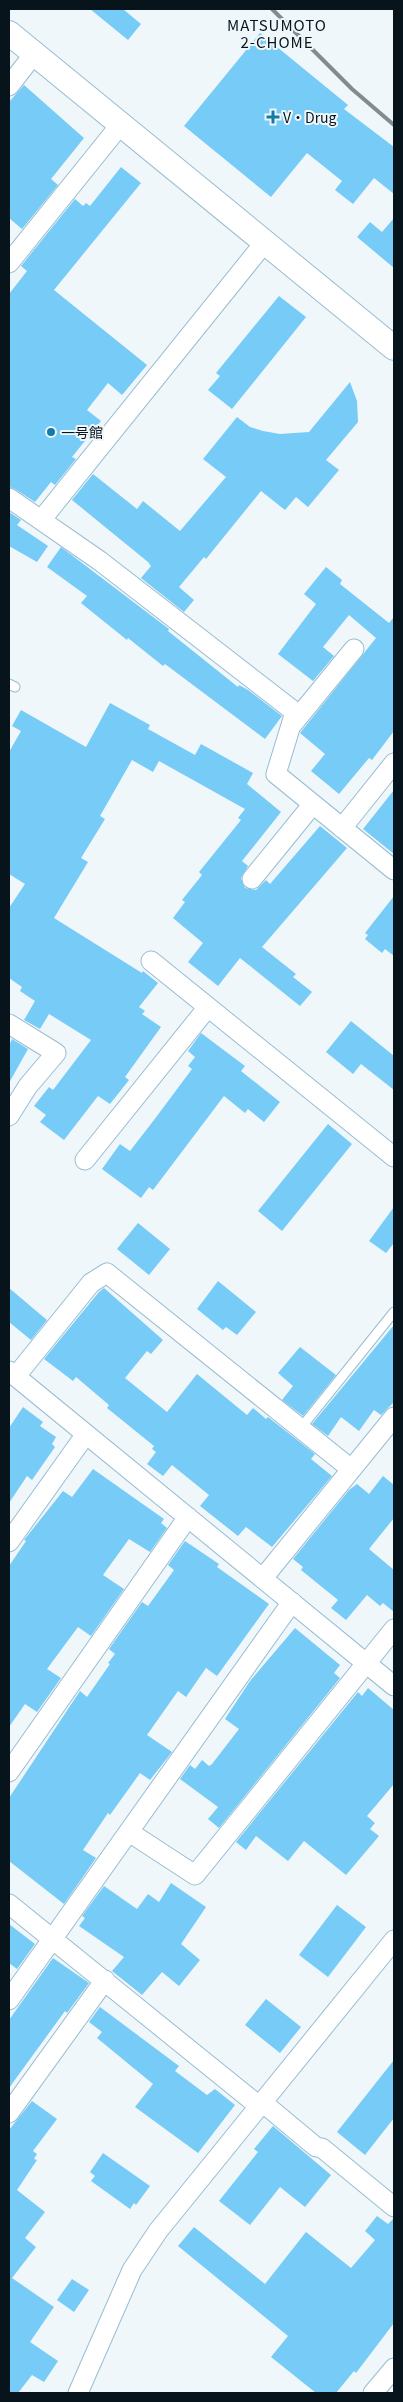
<svg xmlns="http://www.w3.org/2000/svg" width="403" height="2402" viewBox="0 0 403 2402" font-family="Georgia,'Noto Sans JP',serif">
<rect width="100%" height="100%" fill="#eff7fb"/>
<path fill="#77cbf7" d="M 90,9 L 123,9 L 141,24 L 128,40 Z
M 260,33 L 348,105 L 344,109 L 394,147 L 394,194 L 374,178 L 353,204 L 335,190 L 342,181 L 307,153 L 271,197 L 184,126 Z
M 24,85 L 84,138 L 51,179 L 58,185 L 22,229 L 9,218 L 9,102 Z
M 121,167 L 141,183 L 54,290 L 147,365 L 122,395 L 108,383 L 87,410 L 101,421 L 72,457 L 76,459 L 55,485 L 51,482 L 35,502 L 15,489 L 9,487 L 9,294 L 27,271 L 21,266 L 75,199 L 83,206 L 86,203 L 90,206 Z
M 394,218 L 394,268 L 357,237 L 370,222 L 382,232 Z
M 279,296 L 306,317 L 232,409 L 208,390 L 220,376 L 216,373 Z
M 350,382 L 357,401 L 358,422 L 326,460 L 339,470 L 308,507 L 296,497 L 285,510 L 261,491 L 206,559 L 204,557 L 179,587 L 194,600 L 184,612 L 141,578 L 151,566 L 148,562 L 72,500 L 93,474 L 137,509 L 143,501 L 180,531 L 226,477 L 203,459 L 237,417 L 250,427 L 263,431 L 280,434 L 309,432 Z
M 9,512 L 21,520 L 17,525 L 48,546 L 37,562 L 9,546 Z
M 61,547 L 169,629 L 168,631 L 238,687 L 239,685 L 248,690 L 282,716 L 265,739 L 165,664 L 163,666 L 128,638 L 127,640 L 81,603 L 87,596 L 47,567 Z
M 326,567 L 342,580 L 340,584 L 389,623 L 394,617 L 394,731 L 372,760 L 369,758 L 339,794 L 311,771 L 325,754 L 300,733 L 376,638 L 349,615 L 323,647 L 334,656 L 313,681 L 278,654 L 316,604 L 304,594 Z
M 110,703 L 150,725 L 148,729 L 195,755 L 201,744 L 253,773 L 247,784 L 281,812 L 242,861 L 248,866 L 241,878 L 245,888 L 256,890 L 266,880 L 270,884 L 320,826 L 347,848 L 262,947 L 296,974 L 293,977 L 312,992 L 300,1006 L 240,958 L 218,986 L 188,962 L 203,943 L 173,918 L 185,902 L 182,900 L 202,875 L 199,872 L 241,820 L 238,818 L 245,809 L 159,761 L 153,772 L 132,760 L 100,816 L 105,819 L 81,858 L 88,862 L 54,918 L 142,973 L 143,971 L 158,983 L 139,1007 L 145,1011 L 142,1014 L 161,1027 L 125,1077 L 129,1080 L 110,1104 L 98,1096 L 64,1140 L 40,1122 L 46,1115 L 34,1106 L 49,1087 L 53,1090 L 91,1040 L 49,1014 L 40,1029 L 24,1020 L 35,1001 L 20,991 L 22,987 L 9,978 L 9,908 L 25,884 L 9,874 L 9,752 L 21,731 L 12,726 L 21,710 L 86,747 Z
M 394,790 L 394,854 L 363,829 Z
M 394,896 L 394,956 L 385,949 L 382,953 L 365,939 L 368,935 L 365,933 Z
M 351,1021 L 394,1056 L 394,1090 L 361,1064 L 353,1074 L 326,1052 Z
M 201,1033 L 245,1066 L 241,1071 L 280,1102 L 264,1122 L 248,1109 L 245,1113 L 224,1096 L 153,1190 L 149,1187 L 141,1198 L 102,1169 L 120,1144 L 130,1151 L 154,1120 L 192,1069 L 188,1066 L 195,1057 L 188,1051 Z
M 12,1039 L 28,1049 L 9,1083 L 9,1046 Z
M 328,1124 L 352,1144 L 282,1231 L 258,1211 Z
M 394,1207 L 394,1243 L 386,1253 L 369,1241 Z
M 138,1223 L 170,1249 L 149,1275 L 117,1249 Z
M 218,1281 L 256,1312 L 237,1335 L 226,1327 L 223,1330 L 197,1309 Z
M 9,1288 L 47,1320 L 31,1340 L 9,1322 Z
M 104,1288 L 163,1340 L 151,1354 L 147,1351 L 125,1378 L 167,1412 L 197,1374 L 247,1415 L 253,1408 L 266,1419 L 268,1417 L 315,1454 L 311,1459 L 332,1476 L 272,1547 L 246,1527 L 238,1536 L 200,1506 L 209,1495 L 172,1465 L 163,1476 L 147,1464 L 156,1452 L 152,1449 L 154,1446 L 107,1408 L 109,1405 L 76,1377 L 73,1381 L 44,1359 L 99,1292 Z
M 394,1325 L 394,1402 L 381,1415 L 374,1410 L 359,1431 L 341,1417 L 328,1436 L 312,1424 Z
M 300,1347 L 336,1375 L 303,1416 L 282,1400 L 293,1386 L 278,1373 Z
M 23,1407 L 43,1422 L 40,1426 L 56,1437 L 52,1444 L 55,1447 L 32,1480 L 27,1476 L 9,1503 L 9,1428 Z
M 93,1469 L 164,1519 L 161,1523 L 167,1528 L 150,1552 L 129,1539 L 103,1575 L 124,1589 L 91,1636 L 78,1627 L 47,1669 L 61,1678 L 37,1712 L 25,1704 L 9,1727 L 9,1566 L 26,1541 L 24,1540 L 63,1491 L 72,1497 Z
M 383,1476 L 394,1485 L 394,1518 L 369,1549 L 394,1570 L 394,1612 L 383,1603 L 380,1606 L 367,1595 L 346,1620 L 331,1608 L 338,1600 L 301,1570 L 303,1567 L 293,1559 L 349,1490 L 357,1484 L 369,1494 Z
M 185,1541 L 219,1564 L 217,1567 L 269,1604 L 217,1676 L 206,1668 L 186,1697 L 178,1691 L 147,1735 L 172,1752 L 150,1780 L 140,1773 L 110,1815 L 108,1813 L 83,1850 L 96,1858 L 64,1904 L 9,1861 L 9,1798 L 80,1691 L 87,1697 L 110,1664 L 108,1663 L 115,1654 L 109,1649 L 142,1602 L 148,1606 L 174,1570 L 168,1565 Z
M 295,1628 L 340,1665 L 334,1673 L 340,1678 L 219,1828 L 208,1819 L 218,1807 L 180,1779 L 190,1765 L 195,1769 L 202,1760 L 209,1766 L 212,1764 L 239,1729 L 225,1719 L 250,1681 Z
M 368,1688 L 394,1710 L 394,1784 L 367,1816 L 375,1823 L 370,1829 L 379,1836 L 346,1875 L 304,1841 L 288,1861 L 256,1836 L 246,1850 L 236,1842 L 358,1692 L 362,1696 Z
M 171,1883 L 206,1907 L 181,1944 L 200,1960 L 179,1986 L 162,1972 L 142,1995 L 112,1971 L 124,1957 L 79,1926 L 85,1918 L 82,1916 L 104,1886 L 137,1909 L 148,1894 L 159,1902 Z
M 337,1905 L 366,1927 L 328,1977 L 299,1955 Z
M 9,1924 L 35,1944 L 17,1969 L 9,1963 Z
M 53,1958 L 89,1983 L 67,2013 L 65,2011 L 9,2088 L 9,2020 Z
M 266,1999 L 301,2027 L 280,2053 L 245,2025 Z
M 100,2007 L 179,2066 L 175,2071 L 207,2095 L 215,2089 L 235,2105 L 198,2153 L 135,2107 L 153,2084 L 97,2038 L 102,2032 L 89,2022 Z
M 394,2060 L 394,2118 L 365,2155 L 337,2132 Z
M 32,2101 L 57,2119 L 33,2151 L 37,2154 L 34,2159 L 37,2160 L 17,2190 L 45,2212 L 25,2238 L 36,2247 L 12,2278 L 54,2307 L 30,2342 L 58,2361 L 44,2382 L 32,2375 L 18,2393 L 9,2393 L 9,2130 Z
M 273,2126 L 331,2175 L 305,2207 L 280,2187 L 250,2225 L 219,2201 L 258,2152 L 254,2149 Z
M 103,2153 L 150,2186 L 136,2205 L 134,2203 L 130,2209 L 91,2181 L 95,2176 L 90,2172 Z
M 377,2216 L 388,2224 L 394,2218 L 394,2323 L 356,2373 L 354,2371 L 336,2393 L 316,2393 L 271,2357 L 288,2336 L 178,2246 L 194,2227 L 265,2284 L 306,2232 L 351,2268 L 375,2240 L 365,2231 Z
M 72,2279 L 89,2290 L 74,2312 L 57,2300 Z"/>
<g fill="none" stroke-linecap="round" stroke-linejoin="round">
<defs>
<path id="service" d="M 9,684 L 15,687
M 300,1429 L 394,1312"/>
<path id="minor" d="M 9,86 L 34,54
M 9,263 L 121,124
M 9,498 L 100,561 L 295,712 L 276,774 L 394,870
M 42,519 L 265,242
M 291,726 L 354,649
M 342,828 L 394,763
M 252,879 L 313,804
M 151,961 L 394,1157
M 9,1024 L 56,1053 L 28,1086 L 9,1116
M 85,1160 L 208,1007
M 9,1371 L 394,1686
M 16,1376 L 91,1283 L 107,1273 L 351,1469
M 9,1542 L 86,1434
M 263,1578 L 394,1417
M 9,1772 L 188,1517
M 129,1832 L 195,1875 L 394,1629
M 9,1904 L 259,2106
M 9,2000 L 292,1602
M 262,2102 L 316,2147 L 322,2148 L 394,2207
M 9,2113 L 105,1980
M 78,2393 L 132,2270 L 158,2231 L 394,1940
M 373,2393 L 394,2368"/>
<path id="tertiary" d="M 9,33 L 394,348"/>
</defs>
<use href="#service" stroke="#98bdd2" stroke-width="11"/>
<use href="#minor" stroke="#98bdd2" stroke-width="21"/>
<use href="#tertiary" stroke="#98bdd2" stroke-width="26"/>
<use href="#service" stroke="#fff" stroke-width="9"/>
<use href="#minor" stroke="#fff" stroke-width="19"/>
<use href="#tertiary" stroke="#fff" stroke-width="24"/>
<path stroke="#818b91" stroke-width="4" d="M 272,9 L 352,89 L 394,125"/>
</g>
<g fill="#147ba6" stroke="#eff7fb" stroke-width="2">
<path d="M270.5 109.5h5v5h5v5h-5v5h-5v-5h-5v-5h5z"/>
<circle cx="51" cy="432" r="5"/>
</g>
<g text-anchor="middle" dominant-baseline="central" stroke-width="4" stroke-linejoin="round" paint-order="stroke">
<g font-size="14" fill="#07141c" stroke="#eff7fb" text-anchor="start">
<text x="283" y="117">V・Drug</text>
<text x="61" y="432">一号館</text>
</g>
<g font-size="15" letter-spacing="1" fill="#07141c" stroke="#eff7fb">
<text x="277" y="24">MATSUMOTO<tspan x="277" dy="17">2-CHOME</tspan></text>
</g>
</g>
<rect width="403" height="2402" fill="none" stroke="#07141c" stroke-width="20"/>
</svg>
